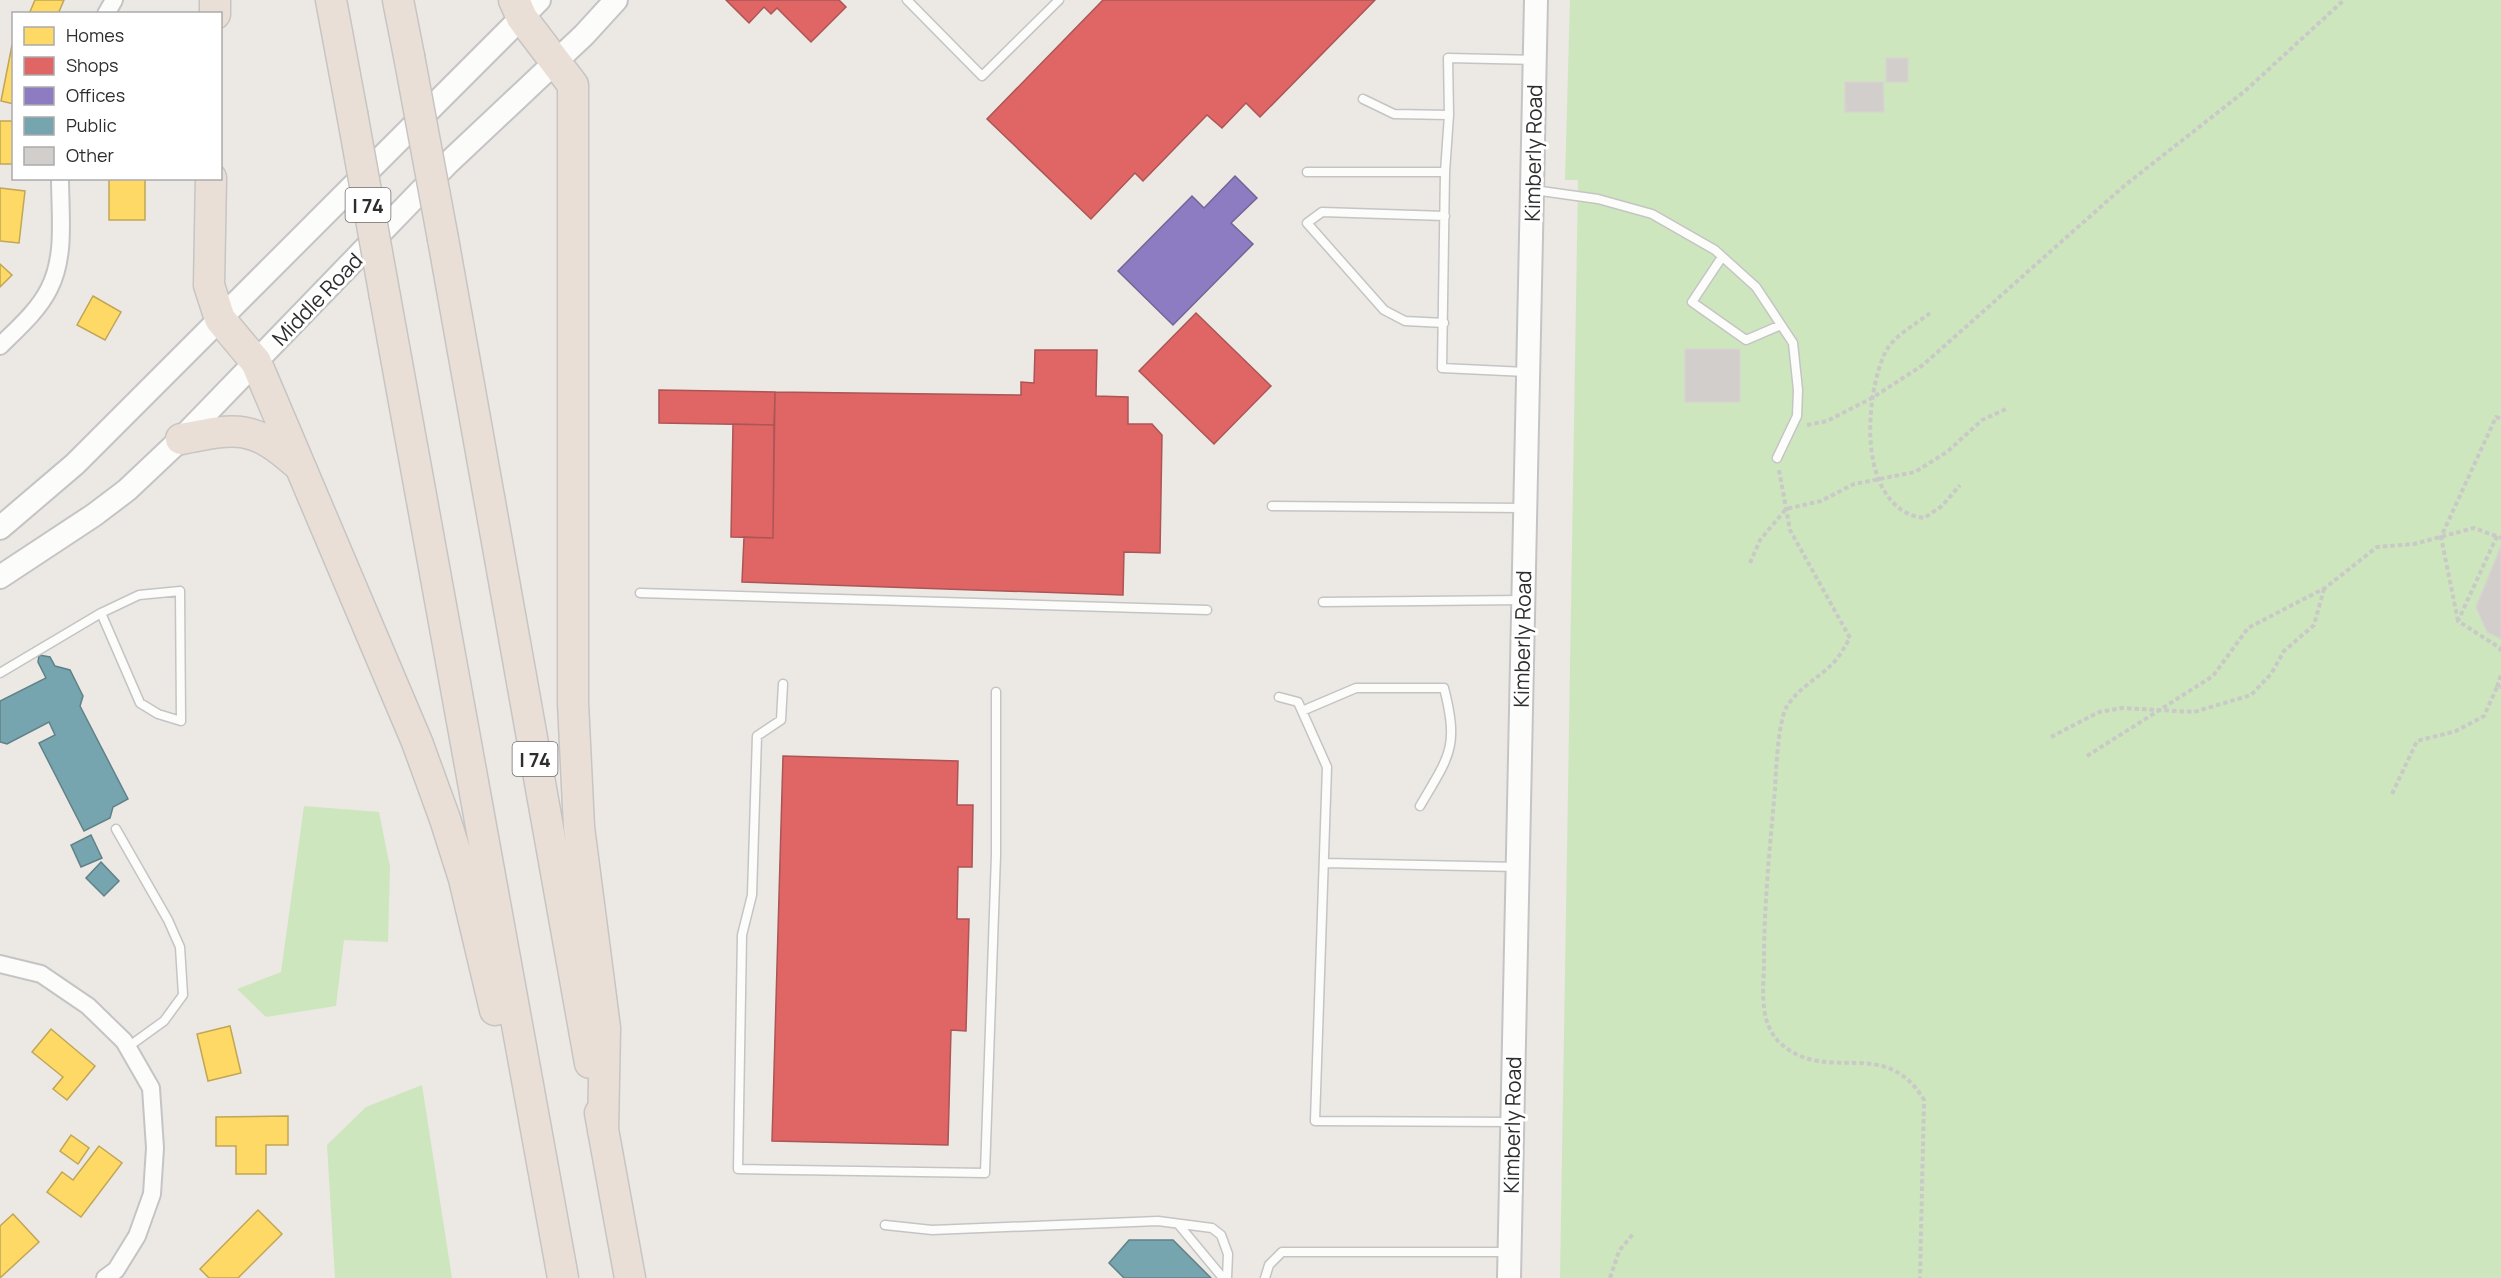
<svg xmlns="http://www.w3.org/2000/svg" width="2501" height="1278" viewBox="0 0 2501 1278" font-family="Manrope,sans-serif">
<rect width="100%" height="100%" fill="#ece8e4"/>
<path fill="#cee6be" d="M 1570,0 L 2501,0 L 2501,1278 L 1560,1278 L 1578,180 L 1565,180 Z
M 304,806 L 379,812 L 390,867 L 388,942 L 344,940 L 336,1006 L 266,1017 L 237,989 L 281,972 Z
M 422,1085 L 452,1278 L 335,1278 L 327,1145 L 366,1107 Z"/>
<path fill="#ffd966" stroke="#c0a655" stroke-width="1.5" d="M 35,0 L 64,0 L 58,14 L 29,14 Z
M 12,45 L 14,45 L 14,104 L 1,101 Z
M 0,121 L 14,121 L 14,164 L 0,164 Z
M 109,178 L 145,178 L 145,220 L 109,220 Z
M 0,188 L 25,191 L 19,243 L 0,241 Z
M 0,264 L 12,275 L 0,287 Z
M 93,296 L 121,312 L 105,340 L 77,325 Z
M 230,1026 L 241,1073 L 208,1081 L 197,1034 Z
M 51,1029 L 95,1066 L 67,1100 L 53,1089 L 63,1077 L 32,1052 Z
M 288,1116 L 288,1145 L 266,1145 L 266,1174 L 236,1174 L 236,1146 L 216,1146 L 216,1117 Z
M 71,1135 L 89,1148 L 78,1164 L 60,1151 Z
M 99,1146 L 122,1163 L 81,1217 L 47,1192 L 62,1172 L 73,1180 Z
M 258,1210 L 282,1234 L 238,1278 L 209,1278 L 200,1269 Z
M 13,1214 L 39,1242 L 0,1278 L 0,1226 Z"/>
<path fill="#e06666" stroke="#ab5555" stroke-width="1.5" d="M 726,0 L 839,0 L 846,7 L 811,42 L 777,8 L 771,14 L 764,7 L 749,23 Z
M 1103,0 L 1375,0 L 1260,117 L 1246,103 L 1222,128 L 1207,115 L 1143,181 L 1135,173 L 1091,219 L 987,119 Z
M 1196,313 L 1271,386 L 1214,444 L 1139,371 Z
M 1035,350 L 1097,350 L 1096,396 L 1128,397 L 1128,424 L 1152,424 L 1162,435 L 1160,553 L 1124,552 L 1123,595 L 742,582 L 744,537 L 773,538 L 775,392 L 1021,395 L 1021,382 L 1034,383 Z
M 659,390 L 775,392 L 774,425 L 659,423 Z
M 733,424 L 774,425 L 773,538 L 731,537 Z
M 783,756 L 958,761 L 957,805 L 973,805 L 972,867 L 958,867 L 957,919 L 969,919 L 966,1031 L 951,1030 L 948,1145 L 772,1141 Z"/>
<path fill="#8e7cc3" stroke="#716596" stroke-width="1.5" d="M 1235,176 L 1257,198 L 1231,223 L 1253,244 L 1173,325 L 1118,271 L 1192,196 L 1204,208 Z"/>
<path fill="#76a5af" stroke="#608188" stroke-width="1.5" d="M 39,655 L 50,657 L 55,666 L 70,670 L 83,696 L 80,706 L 128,799 L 113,807 L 110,818 L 84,831 L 39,743 L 55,735 L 49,722 L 7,744 L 0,742 L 0,701 L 46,678 L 38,662 Z
M 91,835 L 102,858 L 81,867 L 71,845 Z
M 101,862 L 119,881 L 104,896 L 86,878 Z
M 1129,1240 L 1173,1240 L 1211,1278 L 1124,1278 L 1109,1263 Z"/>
<path fill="#d1cecb" stroke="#d7d4d0" stroke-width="1.5" d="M 1886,58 L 1908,58 L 1908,82 L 1886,82 Z
M 1845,82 L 1883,82 L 1884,112 L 1845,112 Z
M 1685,349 L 1740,349 L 1740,402 L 1685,402 Z
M 2501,546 L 2501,639 L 2487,632 L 2476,607 Z"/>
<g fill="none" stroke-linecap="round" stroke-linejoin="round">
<defs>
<path id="service" d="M 907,0 L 982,76 L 1059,0
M 1363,99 L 1394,114 L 1449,115
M 1307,172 L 1445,172
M 1534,190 L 1598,199 L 1652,214 L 1715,250 L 1756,287 L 1793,343 L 1798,390 L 1797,416 L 1777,458
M 1722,257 L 1692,302 L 1746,340 L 1781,325
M 1444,323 L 1405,321 L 1384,310 L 1307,223 L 1322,212 L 1445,216
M 1528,372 L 1442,368 L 1445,172 L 1449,115 L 1448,58 L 1534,60
M 1272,506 L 1524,508
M 180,591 L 181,721 L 158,714 L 140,703 L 101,613 L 139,595 Z
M 640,593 L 1207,610
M 1323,602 L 1522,600
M 0,673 L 101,613
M 783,684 L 781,720 L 757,736 L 752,895 L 742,935 L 738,1169 L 985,1173 L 996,855 L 996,692
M 1279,697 L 1298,702 L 1327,767 L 1315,1121 L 1512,1122
M 1302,711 L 1356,688 L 1444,688 C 1459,747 1450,755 1420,806
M 116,829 L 168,920 L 180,947 L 183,995 L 164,1021 L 128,1047
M 1325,863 L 1517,867
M 885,1225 L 932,1230 L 1158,1221 L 1212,1228 L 1221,1235 L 1228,1254 L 1227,1278
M 1179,1225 L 1223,1278
M 1265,1278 L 1269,1265 L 1282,1252 L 1509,1252"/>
<path id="minor" d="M 106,14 L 114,0
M 0,346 C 17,329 38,311 49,289 C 66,256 60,215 60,178
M 0,964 L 41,974 L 88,1006 L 124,1041 L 151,1088 L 155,1148 L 152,1194 L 137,1236 L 116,1270 L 105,1278"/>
<path id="secondary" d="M 0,528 L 75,464 L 539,0
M 0,577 L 94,515 L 127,490 L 181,439 L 447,164 L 584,35 L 616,0
M 1509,1278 L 1536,0"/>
<path id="motorway" d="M 331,0 L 352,113
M 398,0 L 409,56
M 514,0 L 522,18 L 573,85 L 573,703 L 579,827 L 605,1028 L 603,1131
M 215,14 L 215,0
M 211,178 L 209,285 L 220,319 L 256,362 L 417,742 L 445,819 L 464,879 L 495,1010
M 443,239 L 590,1063
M 385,297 L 563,1278
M 181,439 C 237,428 252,424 296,463
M 600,1113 L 630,1278"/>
</defs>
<use href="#service" stroke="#c5c4c5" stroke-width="11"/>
<use href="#minor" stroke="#c5c4c5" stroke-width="20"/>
<use href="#secondary" stroke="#c5c4c5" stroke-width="26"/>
<use href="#motorway" stroke="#c6c5c4" stroke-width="33"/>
<path stroke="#c9c9c8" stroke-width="4" stroke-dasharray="4.5 3" stroke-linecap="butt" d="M 1930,313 C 1916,324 1892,337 1885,353 C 1866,394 1858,488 1907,513 C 1912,516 1919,517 1924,518 L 1942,506 L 1960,485
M 1807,425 L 1827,421 L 1872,398 L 1923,365 L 2124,186 L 2245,91 L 2344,0
M 1779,470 L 1790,530 L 1850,638 C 1845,646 1841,654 1835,661 C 1821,677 1797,688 1786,708 C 1778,724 1776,770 1775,789 C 1770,846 1764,904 1764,961 C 1764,976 1762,992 1764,1007 C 1765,1020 1770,1033 1780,1043 C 1827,1086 1885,1034 1924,1100 L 1920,1278
M 2497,536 L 2458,621 L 2500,648 L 2501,653
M 1750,563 L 1760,540 L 1786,509 L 1821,501 L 1854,484 L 1915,472 L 1947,452 L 1982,420 L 2008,408
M 2458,621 L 2441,537 L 2496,417 L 2501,419
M 2497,687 L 2501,675
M 2051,737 L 2099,712 L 2122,708 L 2194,712 L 2251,695 L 2271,674 L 2284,651 L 2314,625 L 2324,589
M 2087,756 L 2213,676 L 2248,628 L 2325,588 L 2377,547 L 2414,544 L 2474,528 L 2501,538
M 2392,794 L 2417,741 L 2456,731 L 2484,716 L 2497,687 L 2501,687
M 1610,1278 L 1619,1251 L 1633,1234"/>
<use href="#service" stroke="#fcfcfb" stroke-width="8"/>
<use href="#minor" stroke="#fcfcfb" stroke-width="16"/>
<use href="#secondary" stroke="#fcfcfb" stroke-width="22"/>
<use href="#motorway" stroke="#eadfd6" stroke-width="30"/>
<defs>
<path id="motorway-bridge" d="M 409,56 L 443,239
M 352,113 L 385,297"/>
</defs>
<use href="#motorway-bridge" stroke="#c6c5c4" stroke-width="33" stroke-linecap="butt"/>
<use href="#motorway-bridge" stroke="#eadfd6" stroke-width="30"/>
</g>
<g text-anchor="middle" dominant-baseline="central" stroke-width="6" stroke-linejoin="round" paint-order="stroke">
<g fill="#fff" stroke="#6d6d6d" stroke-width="1.5">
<rect x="345.5" y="188" width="45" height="34" rx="4.5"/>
<rect x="512.5" y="742" width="45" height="34" rx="4.5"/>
</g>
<g font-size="20" font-weight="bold" fill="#2e2e2e">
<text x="368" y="205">I 74</text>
<text x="535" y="759">I 74</text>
</g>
<g font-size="21" fill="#2e2e2e" stroke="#fff">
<text transform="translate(1533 153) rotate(-89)">Kimberly Road</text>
<text transform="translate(317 299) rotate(-46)">Middle Road</text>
<text transform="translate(1522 639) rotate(-89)">Kimberly Road</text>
<text transform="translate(1512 1125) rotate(-89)">Kimberly Road</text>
</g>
</g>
<rect x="12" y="12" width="210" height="168" fill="#ffffff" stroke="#ababab" stroke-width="1.5"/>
<rect x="24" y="27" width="30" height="18" fill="#ffd966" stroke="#ababab" stroke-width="1.5"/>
<text x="66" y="42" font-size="18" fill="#2e2e2e">Homes</text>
<rect x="24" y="57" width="30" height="18" fill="#e06666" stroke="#ababab" stroke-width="1.5"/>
<text x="66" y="72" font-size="18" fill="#2e2e2e">Shops</text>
<rect x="24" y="87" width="30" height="18" fill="#8e7cc3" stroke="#ababab" stroke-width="1.5"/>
<text x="66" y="102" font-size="18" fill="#2e2e2e">Offices</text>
<rect x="24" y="117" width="30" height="18" fill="#76a5af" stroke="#ababab" stroke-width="1.5"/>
<text x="66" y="132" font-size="18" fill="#2e2e2e">Public</text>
<rect x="24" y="147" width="30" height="18" fill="#d1cecb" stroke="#ababab" stroke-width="1.5"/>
<text x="66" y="162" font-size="18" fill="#2e2e2e">Other</text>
</svg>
